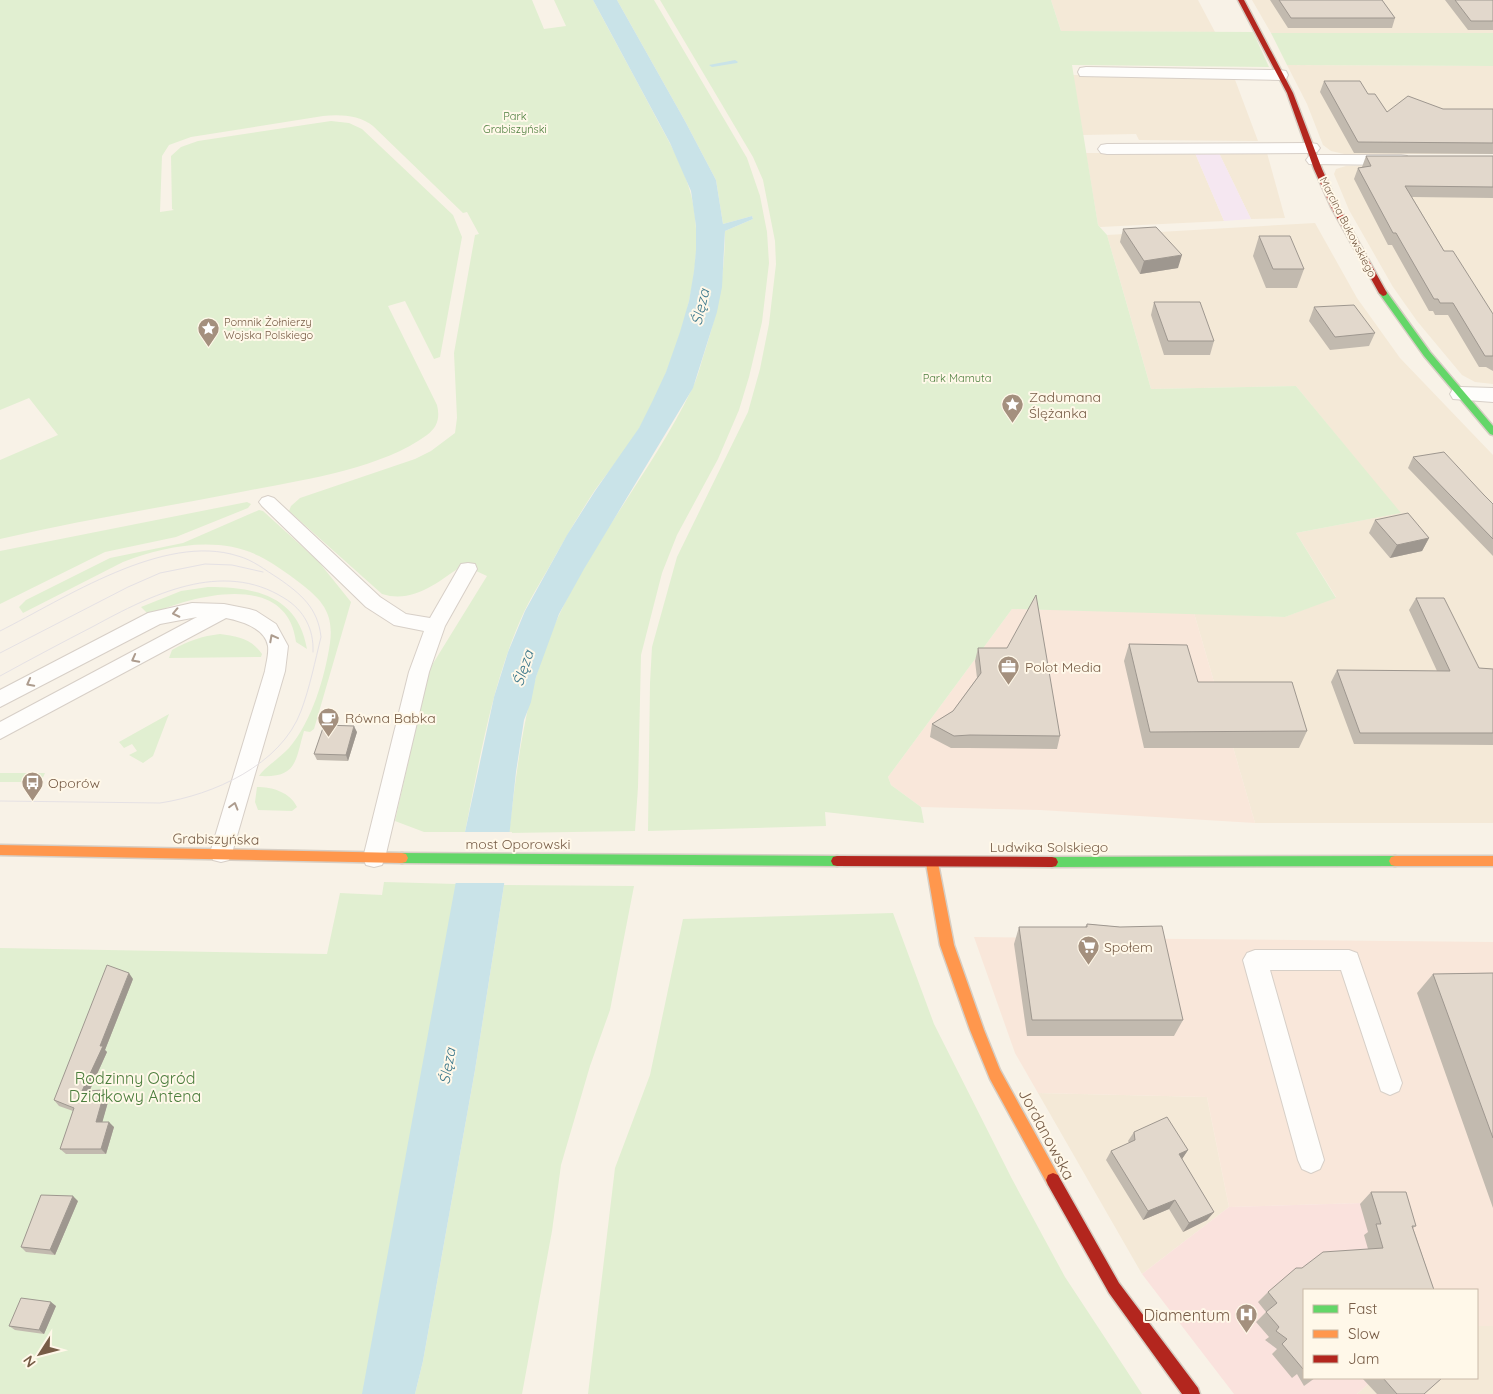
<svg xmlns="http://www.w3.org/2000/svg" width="1493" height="1394" viewBox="0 0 1493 1394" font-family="Quicksand,sans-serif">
<rect width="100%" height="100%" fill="#f8f2e7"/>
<path fill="#f4e9d7" d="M 1051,0 L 1198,0 L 1215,32 L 1061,31 Z
M 1252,0 L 1493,0 L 1493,33 L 1271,33 Z
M 1287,65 L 1493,66 L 1493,154 L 1344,154 L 1331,151 L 1323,145 L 1307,104 Z
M 1073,75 L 1234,77 L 1258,141 L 1139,140 L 1136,134 L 1083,135 Z
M 1086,153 L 1195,153 L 1224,221 L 1100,227 L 1098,225 Z
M 1219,153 L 1267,153 L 1285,218 L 1251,219 Z
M 1346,166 L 1493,167 L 1493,384 L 1475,382 L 1462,375 L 1417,321 L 1393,287 L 1349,210 L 1334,174 L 1336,169 Z
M 1315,223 L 1357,298 L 1400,358 L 1493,455 L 1493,502 L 1484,504 L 1493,514 L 1493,823 L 1255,823 L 1194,613 L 1285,617 L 1336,597 L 1296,533 L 1400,513 L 1296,386 L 1151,389 L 1107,235 Z
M 1038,1093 L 1207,1097 L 1229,1207 L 1142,1274 Z
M 1477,1326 L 1493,1326 L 1493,1394 L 1357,1394 L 1375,1378 L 1477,1378 Z"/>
<path fill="#f9e7da" d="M 1012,609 L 1194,613 L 1255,823 L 1040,810 L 921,807 L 891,785 L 888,777 Z
M 974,937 L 1493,942 L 1493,1326 L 1477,1326 L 1477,1290 L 1417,1290 L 1362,1203 L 1229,1207 L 1207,1097 L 1038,1093 L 1015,1053 Z"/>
<path fill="#f5e7f1" d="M 1195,153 L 1219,153 L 1251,219 L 1224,221 Z"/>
<path fill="#fae2dd" d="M 1363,1203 L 1404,1237 L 1304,1290 L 1304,1378 L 1375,1378 L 1357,1394 L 1234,1394 L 1142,1274 L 1229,1207 Z"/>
<path fill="#e1efd1" d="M 0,0 L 532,0 L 544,29 L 566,26 L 554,0 L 593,0 C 612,36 632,72 651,108 C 665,135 682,162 690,191 C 711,265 676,362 640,427 C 627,449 610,469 595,490 C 578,516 563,542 548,569 C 540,583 531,597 524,612 C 492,682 480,758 465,832 L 424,832 L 395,821 L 429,670 L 487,576 L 463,565 C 438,582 413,604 382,594 L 289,511 L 291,506 L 300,498 L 415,459 L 431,451 L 455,433 L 457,418 L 454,353 L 475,235 L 479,234 L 467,212 L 463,213 L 373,126 C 360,115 339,114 323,116 L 191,137 L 169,145 L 162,156 L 160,212 L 174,210 L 172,209 L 171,156 L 181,147 L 198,141 L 331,121 L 349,123 L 362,129 L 453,215 L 462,237 L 440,357 L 434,359 L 405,301 L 388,306 L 437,405 C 440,417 438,427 427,435 C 381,469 302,480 246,491 C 164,507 81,520 0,539 L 0,460 L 58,435 L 29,398 L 0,410 Z
M 617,0 L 654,0 L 747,158 L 760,196 L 767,232 L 769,263 L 762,322 L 749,377 L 739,410 L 718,459 L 677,535 L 662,573 L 641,655 L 638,787 L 635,831 L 509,833 C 518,758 527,682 560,613 C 597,535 654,467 692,389 C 697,379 700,367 703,357 C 717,316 725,275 725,231 L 753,219 L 752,216 L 723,224 L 716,180 L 685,121 Z
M 660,0 L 1051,0 L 1061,31 L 1253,32 L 1269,67 L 1072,65 L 1098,225 L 1107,235 L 1151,389 L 1296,386 L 1401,513 L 1296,533 L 1336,598 L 1285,617 L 1012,609 L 888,777 L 891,785 L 921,807 L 924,823 L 825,812 L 826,826 L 648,831 L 650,683 L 652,647 L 677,557 L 748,412 L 760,369 L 769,324 L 776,264 L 775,241 L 763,180 L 753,157 Z
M 1271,33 L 1493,33 L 1493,66 L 1287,65 Z
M 247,502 L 251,504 L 248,508 L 176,537 L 105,552 L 0,604 L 0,551 Z
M 259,510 L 263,511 L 318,561 L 351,602 L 314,729 L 310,732 L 304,731 C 295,762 297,778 259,776 C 264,768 281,757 289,748 C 312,721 325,677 330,643 C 334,613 322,600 300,583 C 287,573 273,563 259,556 C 218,535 163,546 123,562 L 23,613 L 19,607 L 26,600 L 110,558 L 183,543 Z
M 208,587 C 256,587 298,596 307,649 L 296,642 C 287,570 193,595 149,615 L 141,607 L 181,591 Z
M 220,634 C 237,636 252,639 262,654 L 261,657 L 169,658 L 172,650 C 188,641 202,636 220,634 Z
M 169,714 L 153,756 L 143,763 L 129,755 L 137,751 L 132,744 L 124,748 L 119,742 Z
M 0,773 L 45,773 L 41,782 L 0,782 Z
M 257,787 C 272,787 290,792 297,807 L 292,811 L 258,810 L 255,802 Z
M 384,882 L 457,884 L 363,1394 L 0,1394 L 0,948 L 327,954 L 340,893 L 382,895 Z
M 504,885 L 634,886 L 610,1010 L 590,1066 L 561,1165 L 552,1231 L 522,1394 L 415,1394 L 423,1361 L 475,1070 Z
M 893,913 L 934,1024 L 1012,1179 L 1065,1277 L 1142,1394 L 588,1394 L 615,1168 L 650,1075 L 683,919 Z"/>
<path fill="#c9e3e8" d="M 593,0 L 617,0 L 685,121 L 716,180 L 723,224 L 752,216 L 753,219 L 725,231 L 722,287 L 717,312 L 693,388 L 584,569 L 559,614 L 536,677 L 531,702 L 524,720 L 516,772 L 504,885 L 475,1070 L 423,1361 L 415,1394 L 362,1394 L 465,832 L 494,697 L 508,652 L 525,611 L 567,535 L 595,491 L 639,428 L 652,402 L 666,372 L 680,332 L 689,301 L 694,271 L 696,250 L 696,226 L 691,191 L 670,143 Z"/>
<path fill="#f8f2e7" d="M 462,832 L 512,832 L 506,883 L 454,883 Z"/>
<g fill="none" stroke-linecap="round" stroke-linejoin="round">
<path fill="#c9e3e8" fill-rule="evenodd" d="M 735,60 L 738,62 L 737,63 L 712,67 L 709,65 Z"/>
<defs>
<path id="lane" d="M 268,496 L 274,498 L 380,597 L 406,614 L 430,618 L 461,564 L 468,563 L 475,564 L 477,569 L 445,626 L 429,672 L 385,858 L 382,865 L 374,867 L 366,865 L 363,858 L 409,672 L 424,631 L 394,625 L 366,607 L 262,506 L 259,502 L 262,498 Z
M 192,603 L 224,604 L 249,609 L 256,611 L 276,624 L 288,646 L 285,671 L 232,853 L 229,860 L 221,862 L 213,860 L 210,853 L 265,671 C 266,664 269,654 268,646 C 265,628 241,621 226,618 L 0,739 L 0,722 L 197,617 L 160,624 L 0,707 L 0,690 L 148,613 Z
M 1255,950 L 1349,950 L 1357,953 L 1402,1083 L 1399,1091 L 1390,1095 L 1381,1091 L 1341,970 L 1270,970 L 1324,1160 L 1320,1169 L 1311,1173 L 1302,1169 L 1298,1160 L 1243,960 L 1247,953 Z"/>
<path id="street" d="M 1086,67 L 1280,70 L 1286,71 L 1288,75 L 1286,79 L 1280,80 L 1080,76 L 1078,72 L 1080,68 Z
M 1311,143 L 1317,144 L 1320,148 L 1317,152 L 1311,153 L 1107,154 L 1101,153 L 1098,149 L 1101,145 L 1107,144 Z
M 1315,155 L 1401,155 L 1407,156 L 1410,160 L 1407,164 L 1401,165 L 1309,164 L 1306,160 L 1309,156 Z
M 1461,387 L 1493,388 L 1493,402 L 1453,399 L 1450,394 L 1453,389 Z"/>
<path id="fast" d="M 1383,290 L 1386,291 L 1430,352 L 1493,426 L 1493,435 L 1490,434 L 1424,356 L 1379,293 Z
M 402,853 L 837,856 L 841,857 L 843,861 L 841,865 L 837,866 L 402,863 L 398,862 L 396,858 L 398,854 Z
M 1395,856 L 1399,857 L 1401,861 L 1399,865 L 1395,866 L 1052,867 L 1048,866 L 1046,862 L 1048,858 L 1052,857 Z"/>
<path id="slow" d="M 0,845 L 402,853 L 406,854 L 408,858 L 406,862 L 402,863 L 0,855 Z
M 1395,856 L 1493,856 L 1493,866 L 1395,866 L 1391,865 L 1389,861 L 1391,857 Z
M 932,858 L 936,859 L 938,863 L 954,945 L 984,1030 L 1000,1070 L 1058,1175 L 1060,1180 L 1058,1185 L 1053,1187 L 1048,1185 L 990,1079 L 970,1030 L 940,945 L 926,863 L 928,859 Z"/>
<path id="jam" d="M 1238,0 L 1244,0 L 1293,93 L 1322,169 L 1339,207 L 1387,293 L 1386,295 L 1383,296 L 1379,293 L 1331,207 L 1314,169 L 1287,93 Z
M 837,856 L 1052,857 L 1056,858 L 1058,862 L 1056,866 L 1052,867 L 837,866 L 833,865 L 831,861 L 833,857 Z
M 1053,1173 L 1058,1175 L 1119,1283 L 1198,1388 L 1200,1394 L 1182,1394 L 1109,1293 L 1048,1185 L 1046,1180 L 1048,1175 Z"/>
</defs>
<use href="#lane" stroke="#d7cfc7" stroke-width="2"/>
<use href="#street" stroke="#d7cfc7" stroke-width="2"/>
<use href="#fast" stroke="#d6cec4" stroke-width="3"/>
<use href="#slow" stroke="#d6cec4" stroke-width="3"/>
<use href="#jam" stroke="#d6cec4" stroke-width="3"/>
<use href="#lane" fill="#fefdfb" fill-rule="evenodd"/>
<use href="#street" fill="#fefdfb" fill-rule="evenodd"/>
<use href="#fast" fill="#63d668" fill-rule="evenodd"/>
<use href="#slow" fill="#ff974d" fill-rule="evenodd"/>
<use href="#jam" fill="#b3261e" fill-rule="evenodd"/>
<path stroke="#e5e1e4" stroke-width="1" d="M 0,631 C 64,599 164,532 238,556 C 253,560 265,570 278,578 C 301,594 318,608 321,637 C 315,661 310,687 301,711 C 281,765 213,795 160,803 L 0,801
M 0,653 L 128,587 L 160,573 L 205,564 L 232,565 L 263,572
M 0,676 C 31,659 63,642 94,626 C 151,595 222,559 284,598 C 304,610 314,629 313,652"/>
</g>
<path fill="#c2baaf" d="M 1270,0 L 1382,0 L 1395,18 L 1392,28 L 1288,28 Z
M 1445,0 L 1493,0 L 1493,30 L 1468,30 Z
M 1324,81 L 1368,94 L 1387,112 L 1443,109 L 1493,109 L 1493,154 L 1354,153 L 1320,92 Z
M 1366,156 L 1493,156 L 1493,198 L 1412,197 L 1444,251 L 1493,314 L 1493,371 L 1486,367 L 1479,367 L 1448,315 L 1435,315 L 1433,311 L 1429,311 L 1392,245 L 1388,245 L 1354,179 L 1358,168 L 1362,167 Z
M 1123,229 L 1178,268 L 1140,274 L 1120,242 Z
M 1259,236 L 1304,269 L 1297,288 L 1266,288 L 1253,256 Z
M 1154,302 L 1214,341 L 1210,355 L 1164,355 L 1151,315 Z
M 1314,307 L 1375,333 L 1369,346 L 1330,350 L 1309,321 Z
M 1413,457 L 1484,495 L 1493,504 L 1493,556 L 1408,468 Z
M 1375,520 L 1429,538 L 1422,551 L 1390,558 L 1369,533 Z
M 1416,598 L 1479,668 L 1493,669 L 1493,745 L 1354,744 L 1331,682 L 1337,670 L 1437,671 L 1409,610 Z
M 1129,644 L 1198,682 L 1307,731 L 1299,748 L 1144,748 L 1124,661 Z
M 978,648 L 1060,736 L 1057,749 L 968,748 L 951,748 L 930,737 L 932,724 L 953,711 L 977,678 L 975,661 Z
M 357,732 L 348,761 L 317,760 L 314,754 Z
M 1087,924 L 1120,927 L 1183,1020 L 1174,1036 L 1027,1036 L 1014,944 L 1019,927 L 1085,927 Z
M 1493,973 L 1493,1208 L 1417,993 L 1433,974 Z
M 133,979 L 105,1050 L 107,1052 L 90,1090 L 105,1090 L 110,1095 L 102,1122 L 114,1127 L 106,1154 L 66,1154 L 60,1149 L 73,1111 L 59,1106 L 54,1100 Z
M 1134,1132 L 1188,1150 L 1182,1159 L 1214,1212 L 1207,1220 L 1183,1232 L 1169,1209 L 1143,1220 L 1106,1160 L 1111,1151 L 1129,1143 L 1128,1141 Z
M 1371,1192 L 1416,1226 L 1413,1228 L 1434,1290 L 1304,1290 L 1304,1378 L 1315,1378 L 1304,1386 L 1297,1374 L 1292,1378 L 1272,1354 L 1277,1349 L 1265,1340 L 1269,1337 L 1256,1322 L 1266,1312 L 1258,1302 L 1268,1292 L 1368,1249 L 1364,1235 L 1368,1232 L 1360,1204 Z
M 78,1201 L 55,1255 L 26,1252 L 21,1247 Z
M 56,1306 L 44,1334 L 15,1330 L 9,1326 Z
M 1362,1378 L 1442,1378 L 1424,1394 L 1377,1394 Z"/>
<path fill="#9e978f" d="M 1182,255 L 1178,268 L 1140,274 L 1144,261 Z
M 1429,538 L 1422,551 L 1390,558 L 1397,545 Z
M 354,726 L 357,732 L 348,761 L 346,755 Z
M 129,973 L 133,979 L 105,1050 L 107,1052 L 87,1096 L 82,1091 Z
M 105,1090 L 110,1095 L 101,1127 L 96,1122 Z
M 109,1122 L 114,1127 L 106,1154 L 101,1149 Z
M 1188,1150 L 1182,1159 L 1179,1154 Z
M 73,1196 L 78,1201 L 55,1255 L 50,1250 Z
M 1175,1200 L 1169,1209 L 1143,1220 L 1148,1211 Z
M 1214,1212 L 1207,1220 L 1183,1232 L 1189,1223 Z
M 51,1302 L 56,1306 L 44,1334 L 39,1330 Z"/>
<path fill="#e2d8cc" stroke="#9e978f" d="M 1279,0 L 1382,0 L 1395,18 L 1291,18 Z
M 1455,0 L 1493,0 L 1493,21 L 1471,21 Z
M 1324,81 L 1360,81 L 1368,94 L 1375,94 L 1387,112 L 1408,96 L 1443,109 L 1493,109 L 1493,143 L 1358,142 Z
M 1366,156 L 1493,156 L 1493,187 L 1405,186 L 1444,251 L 1453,251 L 1493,314 L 1493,356 L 1485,356 L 1453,303 L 1440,303 L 1438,299 L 1434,299 L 1396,233 L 1393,233 L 1358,168 L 1371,166 Z
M 1156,227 L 1182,255 L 1144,261 L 1123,229 Z
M 1259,236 L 1290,236 L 1304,269 L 1273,269 Z
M 1154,302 L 1200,302 L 1214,341 L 1168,341 Z
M 1354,305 L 1375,333 L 1335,337 L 1314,307 Z
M 1444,452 L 1484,495 L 1493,504 L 1493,539 L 1413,457 Z
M 1408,513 L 1429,538 L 1397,545 L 1375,520 Z
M 1036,595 L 1060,736 L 970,735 L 954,736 L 932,724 L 953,711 L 981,673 L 978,648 L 1007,648 Z
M 1416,598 L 1444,598 L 1479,668 L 1493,669 L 1493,733 L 1360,733 L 1337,670 L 1450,671 Z
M 1129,644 L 1187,645 L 1198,682 L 1292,682 L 1307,731 L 1150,732 Z
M 324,725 L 354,726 L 346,755 L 314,754 Z
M 1087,924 L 1120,927 L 1162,926 L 1183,1020 L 1032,1020 L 1019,927 L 1087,927 Z
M 107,965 L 129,973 L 100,1046 L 103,1046 L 82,1091 L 105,1090 L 96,1122 L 109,1122 L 101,1149 L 60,1149 L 74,1108 L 54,1100 Z
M 1493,973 L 1493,1138 L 1433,974 Z
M 1167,1117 L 1188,1150 L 1179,1154 L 1214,1212 L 1189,1223 L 1175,1200 L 1148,1211 L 1111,1151 L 1135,1140 L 1134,1132 Z
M 1371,1192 L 1406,1192 L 1416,1226 L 1412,1226 L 1434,1290 L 1304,1290 L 1304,1368 L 1303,1369 L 1282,1344 L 1287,1339 L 1276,1331 L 1279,1327 L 1266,1312 L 1277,1303 L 1268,1292 L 1296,1268 L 1302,1268 L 1323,1252 L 1383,1248 L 1376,1224 L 1381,1224 Z
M 41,1195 L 73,1196 L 50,1250 L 21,1247 Z
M 21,1298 L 51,1302 L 39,1330 L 9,1326 Z
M 1383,1378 L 1442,1378 L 1424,1394 L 1397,1394 Z"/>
<defs><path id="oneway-chevron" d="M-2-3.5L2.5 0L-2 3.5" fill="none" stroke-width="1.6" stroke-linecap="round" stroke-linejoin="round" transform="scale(1.25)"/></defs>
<g stroke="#ad9c8e">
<use href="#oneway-chevron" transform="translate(176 613) rotate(168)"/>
<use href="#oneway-chevron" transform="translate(273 638) rotate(-118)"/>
<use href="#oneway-chevron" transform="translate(135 659) rotate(152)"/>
<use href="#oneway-chevron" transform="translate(30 683) rotate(152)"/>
<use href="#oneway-chevron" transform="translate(234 806) rotate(-74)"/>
</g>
<defs>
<symbol id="sight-pin" viewBox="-11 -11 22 30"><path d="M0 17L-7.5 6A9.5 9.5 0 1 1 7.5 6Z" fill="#a4907e" stroke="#fff8e9"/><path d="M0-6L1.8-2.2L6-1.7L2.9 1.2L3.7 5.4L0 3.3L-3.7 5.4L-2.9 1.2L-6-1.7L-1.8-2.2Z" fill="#fff"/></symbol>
<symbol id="office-pin" viewBox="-11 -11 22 30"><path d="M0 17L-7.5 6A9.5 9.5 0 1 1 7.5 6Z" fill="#a4907e" stroke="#fff8e9"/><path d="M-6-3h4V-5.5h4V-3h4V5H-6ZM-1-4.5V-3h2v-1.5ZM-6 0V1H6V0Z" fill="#fff"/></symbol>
<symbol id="cafe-pin" viewBox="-11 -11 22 30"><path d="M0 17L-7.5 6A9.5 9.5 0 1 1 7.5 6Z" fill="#a4907e" stroke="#fff8e9"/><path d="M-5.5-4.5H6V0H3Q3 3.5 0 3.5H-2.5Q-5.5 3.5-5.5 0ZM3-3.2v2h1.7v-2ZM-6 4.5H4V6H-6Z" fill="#fff"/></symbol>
<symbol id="bus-pin" viewBox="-11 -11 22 30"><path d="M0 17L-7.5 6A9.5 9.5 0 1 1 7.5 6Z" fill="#a4907e" stroke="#fff8e9"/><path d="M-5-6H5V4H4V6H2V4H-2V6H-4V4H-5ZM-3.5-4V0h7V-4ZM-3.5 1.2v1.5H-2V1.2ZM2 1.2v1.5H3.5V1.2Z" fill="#fff"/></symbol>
<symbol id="supermarket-pin" viewBox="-11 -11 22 30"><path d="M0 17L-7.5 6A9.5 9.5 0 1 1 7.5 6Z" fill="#a4907e" stroke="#fff8e9"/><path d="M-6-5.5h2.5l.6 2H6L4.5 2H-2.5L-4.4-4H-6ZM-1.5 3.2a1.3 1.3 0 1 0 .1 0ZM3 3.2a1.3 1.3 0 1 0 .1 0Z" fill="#fff"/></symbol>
<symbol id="hospital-pin" viewBox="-11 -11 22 30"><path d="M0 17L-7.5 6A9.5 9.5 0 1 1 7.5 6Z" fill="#a4907e" stroke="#fff8e9"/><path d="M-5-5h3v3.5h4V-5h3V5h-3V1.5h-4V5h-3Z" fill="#fff"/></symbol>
</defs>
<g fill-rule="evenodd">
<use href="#sight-pin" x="196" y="316" width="25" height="34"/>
<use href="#sight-pin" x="1000" y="392" width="25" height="34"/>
<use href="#office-pin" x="996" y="654" width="25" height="34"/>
<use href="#cafe-pin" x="316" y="706" width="25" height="34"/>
<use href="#bus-pin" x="20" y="770" width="25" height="34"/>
<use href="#supermarket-pin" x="1076" y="934" width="25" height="34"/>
<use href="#hospital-pin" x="1234" y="1302" width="25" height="34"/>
</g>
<g text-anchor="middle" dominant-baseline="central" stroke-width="4" stroke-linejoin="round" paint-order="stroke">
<g font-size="11" fill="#4c7e3d" stroke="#fff8e9">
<text x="515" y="116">Park<tspan x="515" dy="13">Grabiszyński</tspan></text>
<text x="957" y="378">Park Mamuta</text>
</g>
<g font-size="11" fill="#775c46" stroke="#fff8e9">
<text transform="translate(1348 227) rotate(63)">Marcina Bukowskiego</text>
</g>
<g font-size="11" fill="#775c46" stroke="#fff8e9" text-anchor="start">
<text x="224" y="322">Pomnik Żołnierzy<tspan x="224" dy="13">Wojska Polskiego</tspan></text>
</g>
<g font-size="14" fill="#775c46" stroke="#fff8e9" text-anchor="start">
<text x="1029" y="397">Zadumana<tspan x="1029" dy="16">Ślężanka</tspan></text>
<text x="1025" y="667">Polot Media</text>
<text x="345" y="718">Równa Babka</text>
<text x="48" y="783">Oporów</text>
<text x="1104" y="947">Społem</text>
</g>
<g font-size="14" fill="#775c46" stroke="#fff8e9">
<text transform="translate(216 839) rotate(1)">Grabiszyńska</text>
<text x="518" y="844">most Oporowski</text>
<text x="1049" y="847">Ludwika Solskiego</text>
</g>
<g font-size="15" font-style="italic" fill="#3e798c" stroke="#fff8e9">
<text transform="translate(700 307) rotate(-77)">Ślęza</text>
<text transform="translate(523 668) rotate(-72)">Ślęza</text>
<text transform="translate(447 1066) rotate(-80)">Ślęza</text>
</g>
<g font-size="16" fill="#4c7e3d" stroke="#fff8e9">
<text x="135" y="1078">Rodzinny Ogród<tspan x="135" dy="18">Działkowy Antena</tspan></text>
</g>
<g font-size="16" fill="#775c46" stroke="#fff8e9">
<text transform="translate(1047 1134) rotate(62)">Jordanowska</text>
</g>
<g font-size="16" fill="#775c46" stroke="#fff8e9" text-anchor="end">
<text x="1230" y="1315">Diamentum</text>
</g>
</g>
<rect x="1303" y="1289" width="175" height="90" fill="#fff8e9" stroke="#c9baa8"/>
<rect x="1313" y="1305" width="25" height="8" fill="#63d668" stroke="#c9baa8"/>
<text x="1348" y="1314" font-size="15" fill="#775c46">Fast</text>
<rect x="1313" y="1330" width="25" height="8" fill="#ff974d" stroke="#c9baa8"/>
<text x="1348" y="1339" font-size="15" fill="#775c46">Slow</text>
<rect x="1313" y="1355" width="25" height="8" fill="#b3261e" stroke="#c9baa8"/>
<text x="1348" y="1364" font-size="15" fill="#775c46">Jam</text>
<g transform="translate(40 1354) rotate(234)" stroke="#fff8e9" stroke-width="4" paint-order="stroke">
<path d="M0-4L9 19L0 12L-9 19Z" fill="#775c46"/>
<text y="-8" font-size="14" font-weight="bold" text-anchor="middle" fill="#775c46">N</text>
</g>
</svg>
